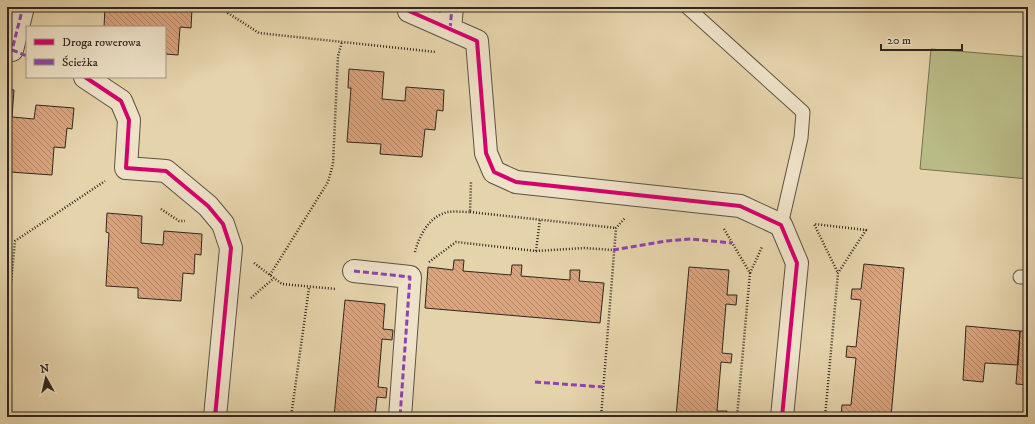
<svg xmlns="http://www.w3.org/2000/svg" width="1035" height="424" viewBox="0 0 1035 424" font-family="'IM FELL DW Pica',serif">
<defs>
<pattern id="building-back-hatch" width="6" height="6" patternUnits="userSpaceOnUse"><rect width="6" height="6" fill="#daa47f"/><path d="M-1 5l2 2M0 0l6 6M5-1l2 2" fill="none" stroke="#b18667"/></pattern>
</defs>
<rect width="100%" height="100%" fill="#e5d3ab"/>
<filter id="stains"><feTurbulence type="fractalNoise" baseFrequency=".005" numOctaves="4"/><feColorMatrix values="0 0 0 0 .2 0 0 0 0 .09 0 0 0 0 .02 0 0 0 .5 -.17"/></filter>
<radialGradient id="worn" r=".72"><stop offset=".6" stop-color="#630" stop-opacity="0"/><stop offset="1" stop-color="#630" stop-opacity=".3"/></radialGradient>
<path fill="#b9bb86" stroke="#757152" d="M 931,49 L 1028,57 L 1028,179 L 920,169 Z"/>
<path fill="url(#building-back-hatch)" stroke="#31271f" d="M 105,7 L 198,7 L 198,9 L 192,8 L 191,28 L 180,27 L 178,55 L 165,54 L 165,27 L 104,27 Z
M 299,7 L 342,7 L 342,10 Z
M 349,69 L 384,72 L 382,99 L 405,101 L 406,87 L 444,90 L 443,111 L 437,110 L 435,130 L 425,129 L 422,157 L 380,154 L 381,144 L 347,142 L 351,88 L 348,88 Z
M 7,89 L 14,90 L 12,117 L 34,119 L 36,105 L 74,108 L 72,129 L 67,128 L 65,148 L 54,147 L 52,175 L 10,172 L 10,162 L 7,162 Z
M 107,213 L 142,216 L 141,243 L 163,245 L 164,231 L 202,234 L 201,255 L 195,254 L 194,274 L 183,273 L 181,301 L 138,298 L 138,288 L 106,286 L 109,233 L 106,232 Z
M 454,260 L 464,260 L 463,271 L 511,275 L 512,265 L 522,265 L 521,276 L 570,280 L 570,270 L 580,270 L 579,281 L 604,283 L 600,323 L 425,308 L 428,267 L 453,270 Z
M 864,264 L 904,268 L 891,417 L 851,417 L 851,416 L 841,415 L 842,405 L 851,405 L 856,358 L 846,357 L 847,346 L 856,347 L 861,300 L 851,299 L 852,289 L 861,289 Z
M 689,267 L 729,270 L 727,295 L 737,295 L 736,305 L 726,304 L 722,353 L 732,354 L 731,363 L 721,362 L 717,411 L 727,411 L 726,417 L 676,417 Z
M 345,300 L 385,304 L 383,329 L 393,330 L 392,340 L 382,339 L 378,387 L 387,388 L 386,398 L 377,397 L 375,417 L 334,417 Z
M 966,326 L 1020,331 L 1018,365 L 985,363 L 983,382 L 963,380 Z
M 1020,331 L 1028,331 L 1028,385 L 1016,384 Z"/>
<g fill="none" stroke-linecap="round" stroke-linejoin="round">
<defs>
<path id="lane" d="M 687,7 L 803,112 L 801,138 L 781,225
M 1020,277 L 1028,277"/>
<path id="street" d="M 408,7 L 409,11 L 477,41 L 486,153 L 494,172 L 516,182 L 740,206 L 781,225 L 797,263 L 782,417
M 450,29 L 452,7
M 7,50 L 12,50 L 23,7
M 85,77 L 121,101 L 129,120 L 126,168 L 166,171 L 208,206 L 223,224 L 231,248 L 215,417
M 354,271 L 410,277 L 400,417"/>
</defs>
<use href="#lane" stroke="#5e5242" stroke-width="15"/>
<use href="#street" stroke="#5e5242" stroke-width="24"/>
<path stroke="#31271f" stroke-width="2.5" stroke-dasharray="1 2" stroke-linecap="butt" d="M 226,7 L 228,13 L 259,33 L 436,52
M 161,209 L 179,221 L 185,221
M 470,212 L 616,228
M 724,229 L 750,273 L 737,417
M 536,251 L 540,219
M 415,252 C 419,236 429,216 448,212 C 455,211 463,212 470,212 L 471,182
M 429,262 L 456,242 L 536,251 L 584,248 L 613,250
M 254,263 L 282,284 L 336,289
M 750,273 L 762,247
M 270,275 L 328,182 L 333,164 L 338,56 L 342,42
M 251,298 L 274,278
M 7,325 L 15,241 L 105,181
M 291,417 L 309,288
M 601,417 L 616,228 L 625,218
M 825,417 L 838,273 L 866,230 L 814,224 L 838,273"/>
<use href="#lane" stroke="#eee2c8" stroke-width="13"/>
<use href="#street" stroke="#eee2c8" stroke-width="22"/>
<path stroke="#8e44ad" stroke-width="3" stroke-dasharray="6 3" stroke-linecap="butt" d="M 450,29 L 452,7
M 7,50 L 12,50 L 23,7
M 12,50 L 27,56
M 613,250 L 666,241 L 691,239 L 732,243
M 354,271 L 410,277 L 400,417
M 535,382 L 603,387"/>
<defs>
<path id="cycleway" d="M 408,7 L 409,11 L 477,41 L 486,153 L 494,172 L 516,182 L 740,206 L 781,225 L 797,263 L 782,417
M 85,77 L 121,101 L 129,120 L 126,168 L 166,171 L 208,206 L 223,224 L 231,248 L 215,417"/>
</defs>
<use href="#cycleway" stroke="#eee2c8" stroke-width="6"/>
<use href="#cycleway" stroke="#d6006c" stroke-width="4"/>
</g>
<rect width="1035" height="424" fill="none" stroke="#e5d3ab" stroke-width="24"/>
<rect x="8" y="8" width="1019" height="408" fill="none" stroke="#31271f" stroke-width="2"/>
<rect x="12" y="12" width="1011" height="400" fill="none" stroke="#31271f"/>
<rect x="26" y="26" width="140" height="52" fill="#eee2c8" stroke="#a29784"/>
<rect x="34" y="39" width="20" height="6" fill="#d6006c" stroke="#a29784"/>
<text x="62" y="46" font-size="12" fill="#31271f">Droga rowerowa</text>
<rect x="34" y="59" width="20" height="6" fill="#8e44ad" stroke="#a29784"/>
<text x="62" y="66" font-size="12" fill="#31271f">Ścieżka</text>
<g transform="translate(46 378) rotate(352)" stroke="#eee2c8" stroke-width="3" paint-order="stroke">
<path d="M0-3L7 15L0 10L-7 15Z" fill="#31271f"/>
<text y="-6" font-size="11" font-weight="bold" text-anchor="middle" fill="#31271f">N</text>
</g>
<path d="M881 44v6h81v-6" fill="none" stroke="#31271f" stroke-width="2"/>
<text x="887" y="44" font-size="12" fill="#31271f" stroke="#eee2c8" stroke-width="3" paint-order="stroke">20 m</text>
<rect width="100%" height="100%" filter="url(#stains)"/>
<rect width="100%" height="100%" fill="url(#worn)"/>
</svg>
